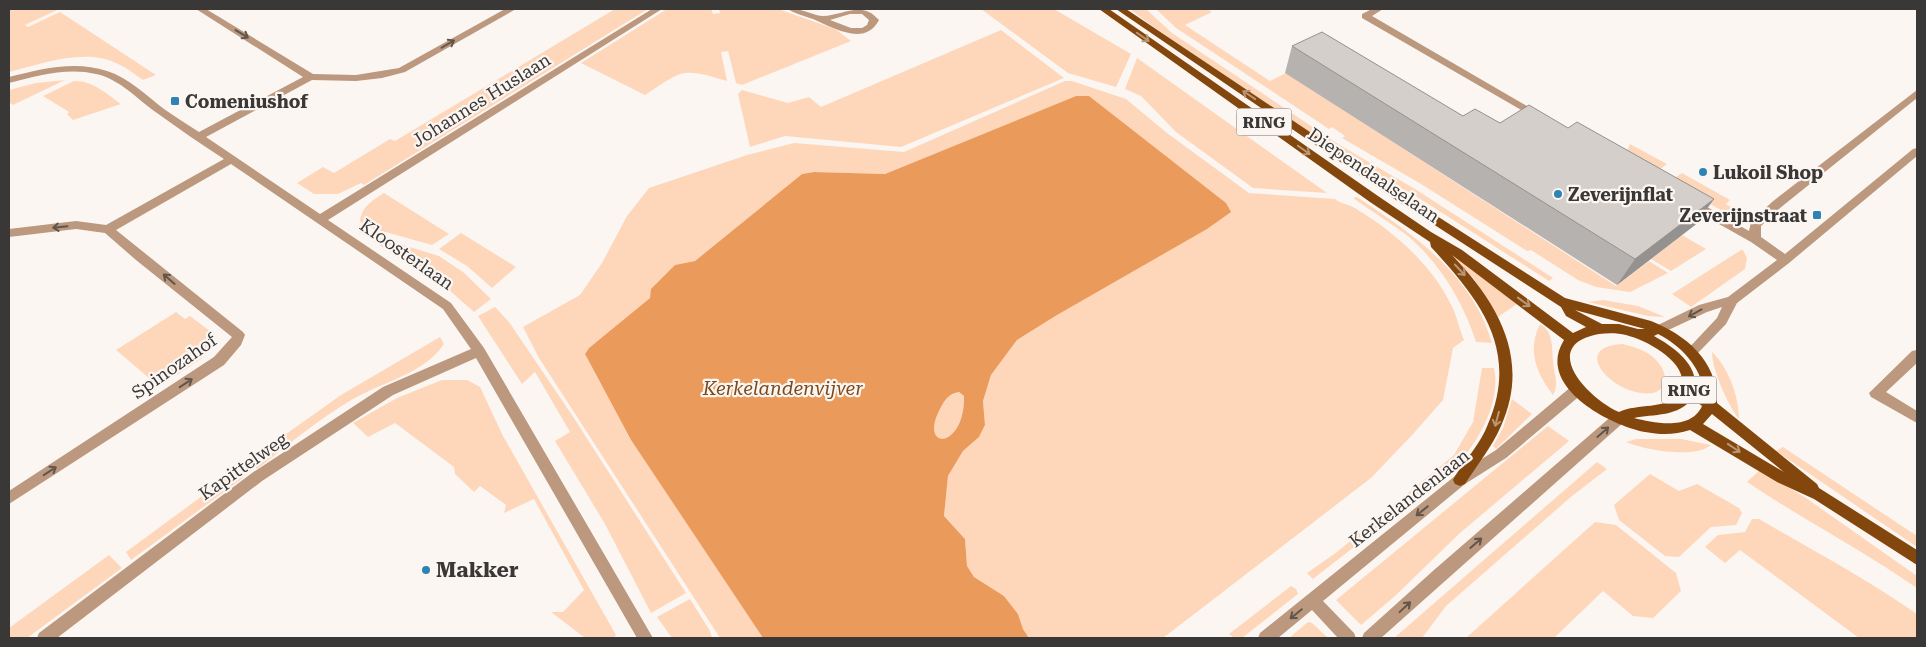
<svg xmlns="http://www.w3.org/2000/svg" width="1926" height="647" viewBox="0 0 1926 647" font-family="'Roboto Serif',serif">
<rect width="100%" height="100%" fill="#fbf6f2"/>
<path fill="#fed7bb" d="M 9,9 L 55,9 L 57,10 L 25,25 L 28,27 L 60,12 L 156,75 L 143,80 C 134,74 126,67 116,63 C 84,48 41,64 9,72 Z
M 615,9 L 648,9 L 364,185 L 361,183 L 338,194 L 314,194 L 297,183 L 323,167 L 334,173 L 390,139 L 395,141 Z
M 667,9 L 711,9 L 713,14 L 720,13 L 719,9 L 778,9 L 835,29 L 851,41 L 742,85 L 736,83 L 728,51 L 721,52 L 727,81 C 681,67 683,70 645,95 L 581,63 Z
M 981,9 L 1054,9 L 1131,54 L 1116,87 L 1068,73 Z
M 1130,9 L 1146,9 L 1172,33 L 1338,144 L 1415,189 L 1553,278 L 1549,281 L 1411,193 L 1359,167 L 1152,26 Z
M 1161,9 L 1207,9 L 1212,12 L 1185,25 L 1270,81 L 1286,73 L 1616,286 L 1649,261 L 1668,273 L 1630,292 L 1596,287 L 1578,280 L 1531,250 L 1527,251 L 1421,184 L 1342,138 L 1345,136 L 1332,127 L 1329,129 L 1176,28 L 1157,10 Z
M 1001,30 L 1064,78 L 901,147 L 785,136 L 750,147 L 738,94 L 742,90 L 788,103 L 809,97 L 821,107 Z
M 1137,58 L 1327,193 L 1253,188 L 1176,132 L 1141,96 L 1125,89 Z
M 65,80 L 13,105 L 9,102 L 9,90 L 36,83 Z
M 74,81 C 92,80 107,94 121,104 L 73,120 L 67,114 L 69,112 L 43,96 Z
M 1065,81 L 1072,81 L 1126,99 L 1167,133 L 1249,193 L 1335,199 C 1341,204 1347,204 1353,207 C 1394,231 1435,267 1454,311 C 1458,321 1460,331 1464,340 L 1453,348 L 1443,400 L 1413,434 L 1371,478 L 1163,638 L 1029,638 L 1023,629 L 1018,614 L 1004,596 L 974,577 L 967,566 L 965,539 L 944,516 L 948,476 L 963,451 L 979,437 L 985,425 L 983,401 L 991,375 L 1017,340 L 1057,315 L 1076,96 L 885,174 L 814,172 L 802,174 L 695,261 L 675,265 L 650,298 L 589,348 L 585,354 L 631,440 L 763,638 L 720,638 L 539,358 L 523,327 L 580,295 L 602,263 L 627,216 L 649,188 L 747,155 L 794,143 L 904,152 Z
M 1630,144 L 1667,164 L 1655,173 L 1625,156 Z
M 1682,173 L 1730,200 L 1726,204 L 1740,212 L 1733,217 L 1670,181 Z
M 384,193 L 449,234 L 432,245 L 364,226 L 360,221 C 362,206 373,200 384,193 Z
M 1357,197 C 1413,234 1472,274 1492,343 L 1476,342 C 1463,301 1438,260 1404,233 C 1388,221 1369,210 1353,198 Z
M 358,231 L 439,256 L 463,272 L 491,299 L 474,312 L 449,290 Z
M 461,233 L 516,267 L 492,288 L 467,266 L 439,249 Z
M 1682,235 L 1706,249 L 1671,271 L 1651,259 Z
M 1741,250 L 1743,250 L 1747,258 L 1745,269 L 1691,307 L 1672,294 Z
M 1448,251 L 1517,304 L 1498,317 L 1474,279 Z
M 1603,300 L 1638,306 L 1665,317 L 1648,316 L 1588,302 Z
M 495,307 L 509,322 L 572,415 L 686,593 L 651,613 L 605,524 L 555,441 L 570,432 L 535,372 L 522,384 L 478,316 Z
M 176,312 L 185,319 L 190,316 L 211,332 L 212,344 L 202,358 L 177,375 L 174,372 L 156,384 L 116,350 Z
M 1540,324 C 1553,331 1552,347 1553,360 C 1553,373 1560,382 1553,395 C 1536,373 1527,350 1540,324 Z
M 440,337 L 444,344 C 425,373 383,382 353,399 C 319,419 288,445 257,469 L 248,461 L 341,395 Z
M 1623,344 C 1634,347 1645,350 1654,358 C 1672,374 1668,397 1641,393 C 1607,389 1572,346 1623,344 Z
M 1712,352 C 1729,368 1739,397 1739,419 C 1728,405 1712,370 1712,352 Z
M 1482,368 L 1494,368 C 1502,404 1476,445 1453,470 L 1313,579 L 1307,573 L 1337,552 L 1454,455 L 1473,422 Z
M 442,380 L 467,380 L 480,387 L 503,436 L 616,635 L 614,638 L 585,638 L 551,612 L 563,612 L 584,590 L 534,499 L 504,513 L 506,505 L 480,486 L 474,492 L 455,474 L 454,467 L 395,423 L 368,437 L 353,423 L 397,398 Z
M 959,392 L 964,396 C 965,450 918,451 940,409 C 945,400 948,395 959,392 Z
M 1512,399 L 1532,414 L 1496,449 L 1493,446 L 1503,428 Z
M 1548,426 L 1569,441 L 1460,533 L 1395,596 L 1361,625 L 1336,600 Z
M 1636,439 L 1681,439 L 1711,445 C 1694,459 1645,450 1626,442 Z
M 1783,447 L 1917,536 L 1917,547 L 1776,451 Z
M 1597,462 L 1607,469 L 1572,496 L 1446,606 L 1422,638 L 1394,638 Z
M 1760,470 L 1806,498 L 1917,576 L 1917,588 C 1862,550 1802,519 1747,482 Z
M 236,471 L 243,478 L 131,560 L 126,552 Z
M 1650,474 L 1679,491 L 1697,484 L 1739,508 L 1742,513 L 1736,525 L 1711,527 L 1679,557 L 1665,556 L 1619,520 L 1614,505 Z
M 1752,519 L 1759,519 C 1812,550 1867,579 1917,614 L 1917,638 L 1859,638 L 1740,550 L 1725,563 L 1705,547 L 1718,535 L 1745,532 Z
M 1595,522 L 1616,525 L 1676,573 L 1681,591 L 1653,618 L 1633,616 L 1603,591 L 1554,638 L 1466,638 Z
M 109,555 L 122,568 L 27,638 L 9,638 L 9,628 Z
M 1291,586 L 1296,589 L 1298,594 L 1242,638 L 1234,638 L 1229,634 Z
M 690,599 L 710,631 L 712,638 L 672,638 L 657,617 Z
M 1308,622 L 1312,623 L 1328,638 L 1289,638 Z"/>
<path fill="#ea9b5c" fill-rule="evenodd" d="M 1076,96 L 1089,96 L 1226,203 L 1231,212 L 1207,229 L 1057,315 L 1017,340 L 991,375 L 983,401 L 985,425 L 979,437 L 963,451 L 948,476 L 944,516 L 965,539 L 967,566 L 974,577 L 1004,596 L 1018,614 L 1023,629 L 1029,638 L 763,638 L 631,440 L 585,354 L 589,348 L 650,298 L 651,289 L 675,265 L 695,261 L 802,174 L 814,172 L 885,174 ZM 959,392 L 964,396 C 965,450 918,451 940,409 C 945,400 948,394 959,392 Z"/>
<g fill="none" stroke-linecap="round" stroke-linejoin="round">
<path fill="#bb987e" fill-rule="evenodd" d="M 196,9 L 206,9 L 313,74 L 356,75 L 399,68 L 505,9 L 516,9 L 405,72 L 382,78 L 356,81 L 312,80 L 206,137 L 320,214 L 652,9 L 662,9 L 328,220 L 451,303 L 484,348 L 653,638 L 637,638 L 476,358 L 393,395 L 262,481 L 57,638 L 37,638 L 39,633 L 252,473 L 383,387 L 471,349 L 443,309 L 231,164 L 116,230 L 243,332 L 245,335 L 241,345 L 224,365 L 9,504 L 9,491 L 214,357 L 232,337 L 136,260 L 105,233 L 76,229 L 9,237 L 9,229 L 76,221 L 106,225 L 224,159 C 201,144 179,129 157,113 C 138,100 120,79 96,74 C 67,67 37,76 9,83 L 9,77 C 40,69 75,60 107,71 C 129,78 146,95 164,109 C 175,117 187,124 199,132 L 303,77 Z
M 788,9 C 803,8 814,16 823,16 C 844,15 862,0 879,20 C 865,47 834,28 813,19 C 805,16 795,14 788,9 ZM 850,14 L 862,14 L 869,20 L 867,25 L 862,28 L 851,28 L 830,20 Z
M 1372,9 L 1383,9 L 1372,16 L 1544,116 L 1543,118 L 1535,118 L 1362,18 L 1362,14 Z
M 1917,90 L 1917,98 L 1780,208 L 1761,226 L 1761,237 L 1785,254 L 1913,149 L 1917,148 L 1917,156 L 1789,263 L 1737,303 L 1726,324 L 1696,355 L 1686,355 L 1685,352 L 1717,318 L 1722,307 L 1707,312 L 1664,332 L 1656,332 L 1654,329 L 1656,326 L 1699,305 L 1728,297 L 1777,260 L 1751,242 L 1687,206 L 1685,203 L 1687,200 L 1695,200 L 1749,231 L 1751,222 L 1772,202 Z
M 1917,350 L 1917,363 L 1886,392 L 1917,411 L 1917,423 L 1871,397 L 1869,393 L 1912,351 Z
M 1577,385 L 1582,386 L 1584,390 L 1582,394 L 1506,458 L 1465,484 L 1323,601 L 1354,633 L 1356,638 L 1338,638 L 1312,610 L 1278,638 L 1258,638 L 1260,633 L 1455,476 L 1496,450 L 1572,386 Z
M 1619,413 L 1624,414 L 1626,418 L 1624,422 L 1381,638 L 1362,638 L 1364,633 L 1434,570 L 1614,414 Z"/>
<path fill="#83470d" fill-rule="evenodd" d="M 1099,9 L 1109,9 L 1378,196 L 1431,232 L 1462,250 L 1573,333 L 1586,327 L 1566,316 L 1561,307 L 1393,198 L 1116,9 L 1126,9 L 1401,193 L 1565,298 L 1651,321 C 1686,335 1718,361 1717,403 L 1817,484 L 1819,488 L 1917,550 L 1917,565 L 1814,499 L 1777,482 L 1690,430 C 1675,435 1661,435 1645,432 C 1609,425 1535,386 1564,340 L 1452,255 C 1498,303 1531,359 1501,426 C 1492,447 1477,465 1465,484 L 1460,486 L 1455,484 L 1453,480 L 1455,476 C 1466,459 1481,443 1488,424 C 1520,349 1479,299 1431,247 L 1430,242 L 1370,202 ZM 1575,310 L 1645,329 L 1638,329 L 1619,324 L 1602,324 ZM 1599,334 C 1608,333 1618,333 1626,335 C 1649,341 1694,365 1680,394 C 1665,410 1638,403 1619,412 C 1587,398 1538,345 1599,334 ZM 1658,334 C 1681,346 1701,366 1704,393 L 1695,386 C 1697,363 1672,346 1654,336 ZM 1692,398 L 1702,406 C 1691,431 1654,423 1634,418 C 1653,414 1680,417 1692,398 ZM 1712,414 L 1784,472 L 1703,424 Z"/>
</g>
<path fill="#b6b2af" d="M 1292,46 L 1463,116 L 1500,123 L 1714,199 L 1695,225 L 1617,285 L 1285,73 Z"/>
<path fill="#94918e" d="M 1714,199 L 1695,225 L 1617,285 L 1635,259 Z"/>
<path fill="#d4cfcb" stroke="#94918e" d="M 1322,32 L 1463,116 L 1475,109 L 1500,123 L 1529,105 L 1568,128 L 1577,122 L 1714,199 L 1635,259 L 1292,46 Z"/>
<defs><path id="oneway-shaft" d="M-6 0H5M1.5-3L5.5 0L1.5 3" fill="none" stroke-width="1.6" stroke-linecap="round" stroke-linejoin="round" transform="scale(1.25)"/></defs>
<g stroke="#61554c">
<use href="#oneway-shaft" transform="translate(242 34) rotate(31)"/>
<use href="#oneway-shaft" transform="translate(448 44) rotate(-30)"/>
<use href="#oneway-shaft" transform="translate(60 227) rotate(174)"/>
<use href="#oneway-shaft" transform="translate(169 279) rotate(-139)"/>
<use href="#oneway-shaft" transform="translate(1695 313) rotate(151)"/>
<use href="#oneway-shaft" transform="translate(186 383) rotate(-33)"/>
<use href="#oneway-shaft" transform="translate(1603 432) rotate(-41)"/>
<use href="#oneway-shaft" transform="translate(50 471) rotate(-33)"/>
<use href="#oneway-shaft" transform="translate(1422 511) rotate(141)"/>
<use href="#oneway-shaft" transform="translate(1476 543) rotate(-41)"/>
<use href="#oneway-shaft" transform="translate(1405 607) rotate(-43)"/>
<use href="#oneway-shaft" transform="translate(1296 614) rotate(141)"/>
</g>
<g stroke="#b99674">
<use href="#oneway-shaft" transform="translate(1143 37) rotate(35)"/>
<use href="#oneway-shaft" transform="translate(1249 95) rotate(-146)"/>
<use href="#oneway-shaft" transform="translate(1304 150) rotate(35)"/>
<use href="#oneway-shaft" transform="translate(1460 270) rotate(47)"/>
<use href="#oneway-shaft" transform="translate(1524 302) rotate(36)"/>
<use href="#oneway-shaft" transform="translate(1497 419) rotate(105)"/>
<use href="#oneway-shaft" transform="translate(1734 448) rotate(34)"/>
</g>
<g fill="#2e83b2" stroke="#fbf6f2" stroke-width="2">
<rect x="170" y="96" width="10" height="10" rx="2.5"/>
<circle cx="1703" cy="172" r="5"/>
<circle cx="1558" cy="194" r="5"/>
<rect x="1812" y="210" width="10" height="10" rx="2.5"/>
<circle cx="426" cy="570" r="5"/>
</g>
<g text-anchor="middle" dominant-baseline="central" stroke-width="4.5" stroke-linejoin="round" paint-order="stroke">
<g fill="#fbf6f2" stroke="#74716f" stroke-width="1">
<rect x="1236.5" y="108.5" width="55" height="27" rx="4"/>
<rect x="1661.5" y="376.5" width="55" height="27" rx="4"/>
</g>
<g font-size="16" font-weight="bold" fill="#3a3837">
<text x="1264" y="122">RING</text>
<text x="1689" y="390">RING</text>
</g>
<g font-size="18" fill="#3a3837" stroke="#fbf6f2">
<text transform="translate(481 100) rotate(-32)">Johannes Huslaan</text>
<text transform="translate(1374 175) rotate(34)">Diependaalselaan</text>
<text transform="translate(407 254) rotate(35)">Kloosterlaan</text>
<text transform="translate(174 366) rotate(-35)">Spinozahof</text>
<text transform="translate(243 466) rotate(-35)">Kapittelweg</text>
<text transform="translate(1409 498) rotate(-38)">Kerkelandenlaan</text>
</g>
<g font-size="18" font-weight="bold" fill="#3a3837" stroke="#fbf6f2" text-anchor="start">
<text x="185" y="101">Comeniushof</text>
<text x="1713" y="172">Lukoil Shop</text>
<text x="1568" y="194">Zeverijnflat</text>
<text x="1807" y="215" text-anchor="end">Zeverijnstraat</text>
</g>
<g font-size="19" font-style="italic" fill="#7d491c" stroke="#fbf6f2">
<text x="783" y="388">Kerkelandenvijver</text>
</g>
<g font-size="21" font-weight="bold" fill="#3a3837" stroke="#fbf6f2" text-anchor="start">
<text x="436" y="570">Makker</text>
</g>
</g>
<rect width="1926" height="647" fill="none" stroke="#3a3837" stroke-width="20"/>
</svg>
